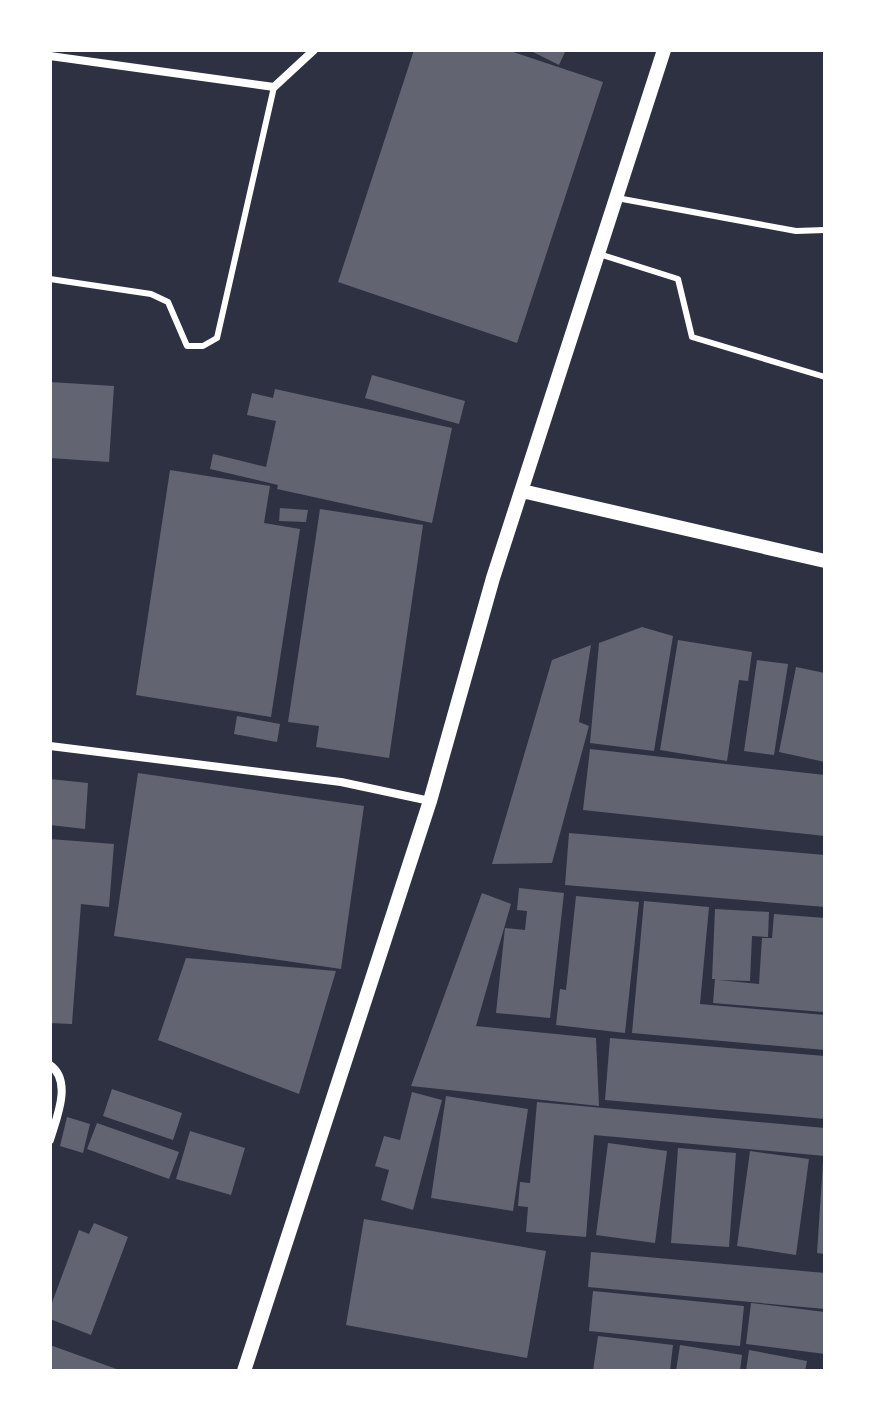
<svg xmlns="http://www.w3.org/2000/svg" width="875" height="1421" viewBox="0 0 875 1421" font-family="Rubik,sans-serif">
<rect width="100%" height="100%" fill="#2d3142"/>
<path fill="#626471" d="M 414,50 L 507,50 L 603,82 L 517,343 L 338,282 Z
M 529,50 L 566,50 L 559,65 Z
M 372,375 L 465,401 L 459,424 L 365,398 Z
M 50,382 L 114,386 L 109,462 L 50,458 Z
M 275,389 L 452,428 L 432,523 L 277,489 L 278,485 L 210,469 L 213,454 L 266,467 L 276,421 L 247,415 L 252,393 L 273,398 Z
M 170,470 L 270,486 L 264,523 L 300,529 L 271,717 L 136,695 Z
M 280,508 L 308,510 L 306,522 L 279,521 Z
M 320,509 L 423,525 L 389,758 L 316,747 L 319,726 L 288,722 Z
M 642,627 L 673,636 L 654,751 L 590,743 L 599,643 Z
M 678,640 L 752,652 L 748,681 L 739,680 L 727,761 L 660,750 Z
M 591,645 L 579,722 L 589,726 L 552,863 L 492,864 L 552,660 Z
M 757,660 L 788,664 L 774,755 L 744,751 Z
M 796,667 L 825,673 L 825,762 L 779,752 Z
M 237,716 L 280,724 L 277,742 L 234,734 Z
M 590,749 L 825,775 L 825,836 L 583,810 Z
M 138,773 L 364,806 L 341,969 L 114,936 Z
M 50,779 L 88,783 L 85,829 L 50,825 Z
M 569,833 L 825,855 L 825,907 L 565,885 Z
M 50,839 L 114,844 L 109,907 L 81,904 L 72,1024 L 50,1023 Z
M 519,888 L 564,893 L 550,1018 L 496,1013 L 505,928 L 525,930 L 527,911 L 517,910 Z
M 482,893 L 511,904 L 476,1026 L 596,1038 L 599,1106 L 411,1086 Z
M 576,896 L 639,902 L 625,1033 L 556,1025 L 560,989 L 566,990 Z
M 644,901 L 709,907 L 700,1004 L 825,1015 L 825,1050 L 632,1033 Z
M 715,909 L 769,912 L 768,937 L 752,936 L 750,981 L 718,980 L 759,984 L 762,938 L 772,938 L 774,914 L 825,918 L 823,1012 L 713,1003 L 715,979 L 712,979 Z
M 186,958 L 336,971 L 299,1094 L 158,1040 Z
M 610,1038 L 825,1056 L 825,1119 L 605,1100 Z
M 112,1089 L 182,1113 L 173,1140 L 103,1116 Z
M 412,1092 L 442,1100 L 413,1210 L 381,1200 L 389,1170 L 375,1166 L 384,1136 L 400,1140 Z
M 446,1096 L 528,1109 L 513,1211 L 431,1198 Z
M 537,1102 L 825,1128 L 825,1156 L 594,1135 L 586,1237 L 526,1232 L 528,1207 L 518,1206 L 520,1182 L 530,1183 Z
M 67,1117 L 90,1124 L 83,1153 L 60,1146 Z
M 97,1123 L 179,1152 L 169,1179 L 87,1149 Z
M 190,1131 L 245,1148 L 231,1195 L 176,1179 Z
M 608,1143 L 667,1151 L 655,1243 L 596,1235 Z
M 678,1148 L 736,1153 L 729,1247 L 671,1243 Z
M 750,1151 L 809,1159 L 796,1255 L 737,1246 Z
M 823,1162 L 825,1162 L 825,1254 L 817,1253 Z
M 364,1219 L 546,1251 L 527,1358 L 346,1325 Z
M 94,1223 L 128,1237 L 91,1335 L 50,1319 L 50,1308 L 79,1230 L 89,1234 Z
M 591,1252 L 825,1273 L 825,1309 L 588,1287 Z
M 593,1291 L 744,1306 L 740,1346 L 589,1331 Z
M 751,1303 L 825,1312 L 825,1354 L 746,1344 Z
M 598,1336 L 673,1345 L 670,1371 L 593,1371 Z
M 50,1345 L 122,1371 L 50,1371 Z
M 680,1345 L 742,1355 L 740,1371 L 676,1371 Z
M 749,1350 L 807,1361 L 805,1371 L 746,1371 Z"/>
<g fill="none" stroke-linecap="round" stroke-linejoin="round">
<path stroke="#fff" stroke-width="6" d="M 617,198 L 796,231 L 825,230
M 599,254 L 678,279 L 692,337 L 825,377
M 50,279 L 151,294 L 168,302 L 187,346 L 203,346 L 217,338 L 274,87"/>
<path stroke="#fff" stroke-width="8" d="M 50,56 L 274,87 L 314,50
M 50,746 L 341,782 L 430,801
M 50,1065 C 73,1081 56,1119 50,1140"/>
<path stroke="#fff" stroke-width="14" d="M 522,491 L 825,561
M 244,1371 L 430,801 L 493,578 L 664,50"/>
</g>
<rect width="875" height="1421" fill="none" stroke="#ffffff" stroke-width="104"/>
</svg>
